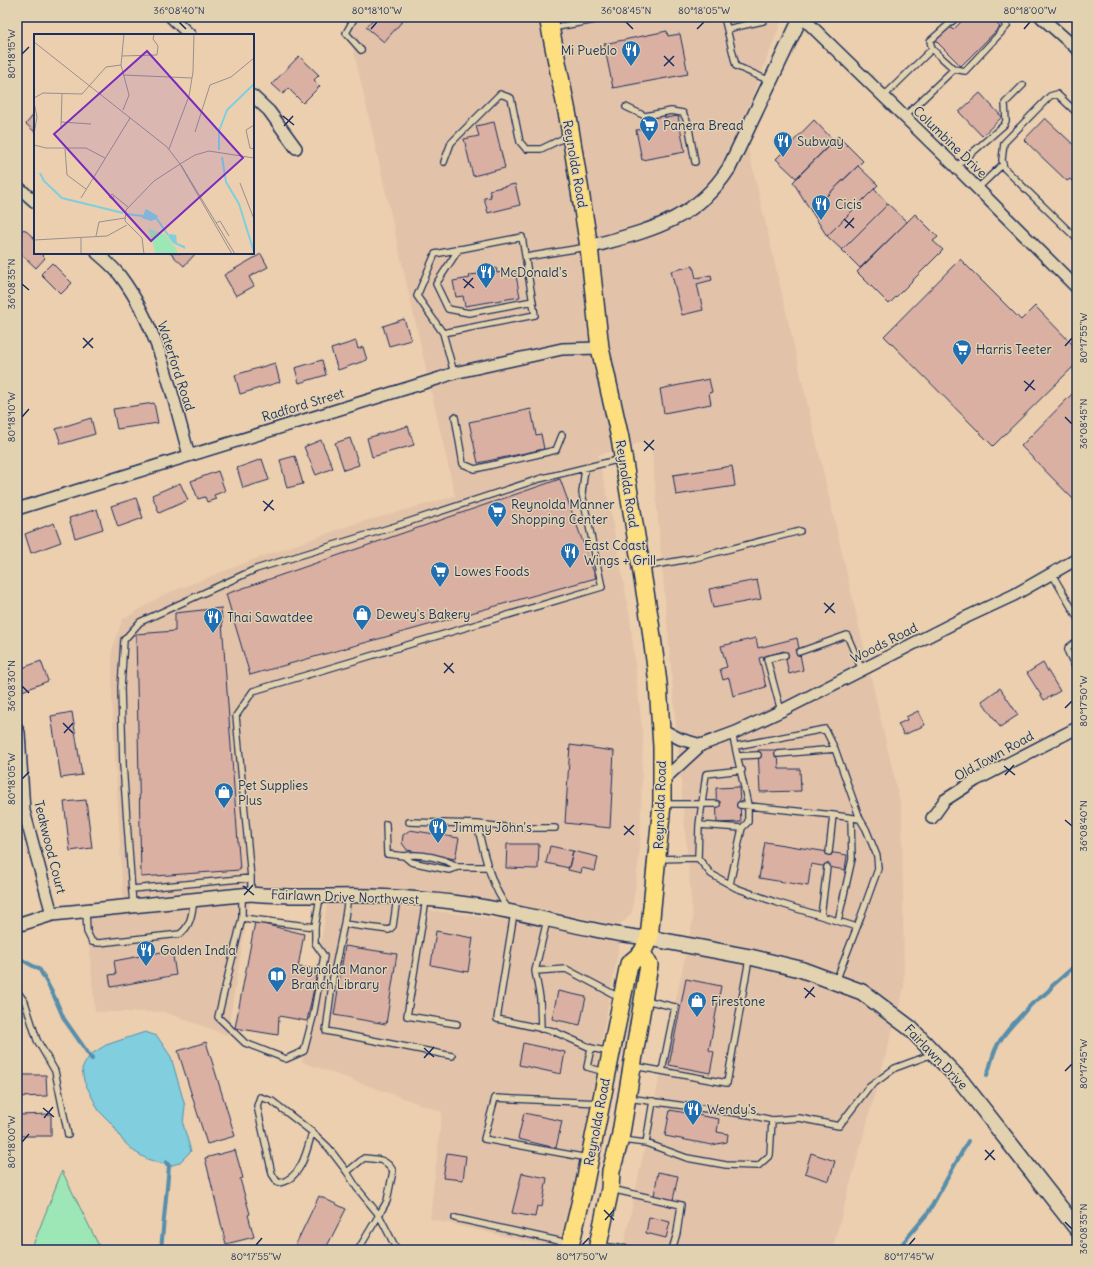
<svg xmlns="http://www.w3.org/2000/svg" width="1094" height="1267" viewBox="0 0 1094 1267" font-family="Delius,sans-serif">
<rect width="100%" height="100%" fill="#ebcfaf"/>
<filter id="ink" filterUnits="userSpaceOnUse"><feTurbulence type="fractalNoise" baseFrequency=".025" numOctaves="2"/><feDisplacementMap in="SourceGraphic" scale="8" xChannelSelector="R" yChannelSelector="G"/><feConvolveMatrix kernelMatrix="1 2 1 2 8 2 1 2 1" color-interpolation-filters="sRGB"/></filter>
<g filter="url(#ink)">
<path fill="#e2c3a9" d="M 346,17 L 783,17 L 742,122 L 902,811 L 904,988 L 832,1250 L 623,1250 L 693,919 L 651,440 L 598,455 L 610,508 L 630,618 L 643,737 L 640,849 L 632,912 L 626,920 L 616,925 L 484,898 L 416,889 L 240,886 L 123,898 L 112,698 L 112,650 L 122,620 L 163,595 L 250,561 L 351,525 L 455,496 Z
M 251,894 L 227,1035 L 164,1012 L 95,1012 L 86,910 Z
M 328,897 L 621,935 L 563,1250 L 430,1219 L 442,1112 L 302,1062 Z"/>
<path fill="#9de6b5" stroke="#5c8a8a" d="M 62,1171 L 101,1250 L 31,1250 Z"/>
<path fill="#80cede" stroke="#588eab" d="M 145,1032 L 157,1036 L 171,1057 L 185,1106 L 183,1124 L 191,1151 L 179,1163 L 169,1166 L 147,1159 L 135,1152 L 123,1141 L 113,1125 L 99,1111 L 84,1081 L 82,1068 L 90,1055 L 106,1045 Z"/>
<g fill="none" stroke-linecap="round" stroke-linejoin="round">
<path stroke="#588eab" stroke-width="4" d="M 17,957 L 40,970 L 54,996 L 64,1019 L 92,1059
M 987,1075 C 991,1065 992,1055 997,1046 C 1004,1032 1018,1019 1029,1007 C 1035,999 1047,996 1052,986 L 1077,964
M 161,1250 L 169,1166 L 166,1162
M 897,1250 L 928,1213 L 968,1141"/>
</g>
<path fill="#dab0a3" stroke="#1b2f5e" d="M 375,17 L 406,17 L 384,42 L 366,27 Z
M 966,17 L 990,17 L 1000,27 L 961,66 L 935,40 L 950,27 L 953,30 Z
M 667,31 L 668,36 L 680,34 L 688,74 L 613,88 L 604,44 Z
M 299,56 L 319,75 L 314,80 L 320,86 L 303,103 L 288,88 L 283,94 L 272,84 Z
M 980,93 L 1002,117 L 982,136 L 959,112 Z
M 35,113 L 35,132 L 26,124 Z
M 664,115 L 665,118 L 678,116 L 685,152 L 642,160 L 636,130 L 645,129 L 643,119 Z
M 1045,118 L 1077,148 L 1077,186 L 1070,179 L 1067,181 L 1024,140 Z
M 814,120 L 834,141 L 796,178 L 776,159 Z
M 494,122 L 505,168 L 473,176 L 464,139 L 479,136 L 476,126 Z
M 838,136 L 863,161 L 811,211 L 793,182 Z
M 858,166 L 878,185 L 827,236 L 811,211 Z
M 515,184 L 520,205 L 488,213 L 484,198 L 491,197 L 489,190 Z
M 874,189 L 888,204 L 842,250 L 827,236 Z
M 888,204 L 907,222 L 860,268 L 842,250 Z
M 915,214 L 938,237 L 933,241 L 943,250 L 889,304 L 857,272 Z
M 24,229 L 35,239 L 35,253 L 40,253 L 45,258 L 36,268 L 17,250 L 17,236 Z
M 170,253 L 196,253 L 184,266 Z
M 261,254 L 268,267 L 249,277 L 254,286 L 236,296 L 224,275 Z
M 960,259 L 1021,320 L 1035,306 L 1077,349 L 1077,363 L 993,446 L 884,336 Z
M 52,263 L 72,283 L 61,294 L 41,274 Z
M 693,266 L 696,278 L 711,275 L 712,280 L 697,284 L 703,310 L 682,315 L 671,271 Z
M 496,268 L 497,273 L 515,270 L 520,297 L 465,306 L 463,296 L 456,297 L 453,281 L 470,278 L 469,275 L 479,274 L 478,271 Z
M 404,319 L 411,340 L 389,346 L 383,326 Z
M 356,341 L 358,349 L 363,347 L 367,360 L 338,370 L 331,349 Z
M 322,360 L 326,375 L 299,383 L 295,368 Z
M 275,363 L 280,382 L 240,394 L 235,375 Z
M 709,379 L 712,392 L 709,393 L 711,404 L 664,413 L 660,389 Z
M 1077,389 L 1077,503 L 1021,446 Z
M 154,403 L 158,423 L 117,429 L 113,409 Z
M 531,409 L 536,435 L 541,434 L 544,449 L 478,463 L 469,422 Z
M 91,418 L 95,434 L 61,444 L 56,429 Z
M 408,426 L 414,445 L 372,457 L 367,438 Z
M 350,438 L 359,465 L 344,470 L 335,443 Z
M 321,440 L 333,468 L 316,475 L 304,447 Z
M 295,456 L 303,484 L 287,488 L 280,460 Z
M 262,459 L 269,480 L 243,488 L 237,468 Z
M 732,466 L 735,486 L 676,495 L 673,475 Z
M 218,471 L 225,491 L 214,495 L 216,499 L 207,502 L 205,497 L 198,499 L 191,481 Z
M 560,479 L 596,578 L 250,675 L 226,594 Z
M 180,483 L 188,500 L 159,513 L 152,495 Z
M 136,498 L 143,518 L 118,527 L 111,506 Z
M 97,509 L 103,529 L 75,538 L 69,518 Z
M 54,523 L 61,542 L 31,553 L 25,534 Z
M 757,580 L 761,599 L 713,608 L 709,589 Z
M 221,608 L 240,870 L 141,877 L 136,634 L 175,631 L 175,613 Z
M 756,638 L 758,648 L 797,638 L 803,670 L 789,674 L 784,651 L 759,658 L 766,687 L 733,696 L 729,678 L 723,680 L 720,669 L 727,667 L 721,646 Z
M 41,661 L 48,681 L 17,693 L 17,670 Z
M 1043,663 L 1060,691 L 1044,700 L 1027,673 Z
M 1000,688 L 1018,715 L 1000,727 L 982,701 Z
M 918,711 L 925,725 L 904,735 L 898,724 L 907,720 L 906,717 Z
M 72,712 L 82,775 L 61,778 L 51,716 Z
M 570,745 L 614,751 L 610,828 L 565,823 Z
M 758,750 L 778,750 L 779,769 L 800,769 L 801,791 L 760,792 Z
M 739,787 L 741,822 L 717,823 L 716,788 Z
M 86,800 L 92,848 L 70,851 L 64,802 Z
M 410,830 L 459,838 L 455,859 L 407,850 L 402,843 L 403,835 Z
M 765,842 L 847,855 L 845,870 L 811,864 L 808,886 L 759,878 Z
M 507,844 L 539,844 L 538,869 L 506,868 Z
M 550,846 L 573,851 L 569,868 L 546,863 Z
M 573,851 L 598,857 L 595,871 L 582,868 L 581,873 L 568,870 Z
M 255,922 L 304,934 L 298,967 L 318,969 L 307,1021 L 279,1016 L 278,1035 L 235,1028 Z
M 436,931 L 473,938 L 468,972 L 431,965 Z
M 345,946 L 397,954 L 386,1024 L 334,1015 Z
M 172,950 L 176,975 L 111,987 L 109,975 L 116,974 L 114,961 Z
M 686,979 L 721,986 L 709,1050 L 714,1052 L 710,1073 L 669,1065 Z
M 558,991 L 586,997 L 580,1025 L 552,1019 Z
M 206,1042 L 235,1136 L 207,1144 L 178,1051 Z
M 523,1043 L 565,1052 L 561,1074 L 519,1065 Z
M 17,1075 L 46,1075 L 47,1096 L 17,1097 Z
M 670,1110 L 719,1119 L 717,1132 L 728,1134 L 727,1142 L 712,1145 L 665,1136 Z
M 524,1113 L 562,1121 L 556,1148 L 518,1139 Z
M 51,1114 L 51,1136 L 17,1136 L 17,1115 Z
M 235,1150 L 243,1178 L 240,1179 L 250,1214 L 248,1215 L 254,1237 L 226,1244 L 205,1158 Z
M 447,1153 L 466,1156 L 463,1180 L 443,1178 Z
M 811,1153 L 835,1161 L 829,1181 L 805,1173 Z
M 658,1172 L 678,1176 L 673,1200 L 654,1196 Z
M 522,1173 L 547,1178 L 542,1207 L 537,1206 L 535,1217 L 512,1213 Z
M 319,1196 L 346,1209 L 325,1250 L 293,1250 Z
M 649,1217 L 670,1222 L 666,1238 L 646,1233 Z"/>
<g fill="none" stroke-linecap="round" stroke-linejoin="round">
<defs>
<path id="service" d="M 355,17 L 346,33 L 361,50
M 724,17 L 736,66 L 770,81
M 552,28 L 611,17
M 727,29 L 763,21
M 932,49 L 930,41 L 957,17
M 954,69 L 965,71 L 1007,26 L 998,17
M 883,97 L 932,49 L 954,69 L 904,117
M 626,107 L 645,116 L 671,111 L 683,113 L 688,123 L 695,162
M 1077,113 L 1057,94 L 1050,96 L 1004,143 L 1002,160 L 1004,168 L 1077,239
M 444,162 L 451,143 L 500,94 L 511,98 L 520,142 L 526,149 L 541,149 L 568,136
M 956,167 L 1004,125 L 1006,121 L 1005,103 L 1023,85
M 978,188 L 1003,164
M 522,237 L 535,315 L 443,333 L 417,296 L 435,254 Z
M 459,249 L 436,284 L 448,309 L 469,313 L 533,301
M 526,257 L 587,247
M 443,333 L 454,373
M 455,417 L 463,464 L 475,469 L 556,450 L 562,435
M 643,567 L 695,558 L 800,531
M 1052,574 L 1077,617
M 1077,641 L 1068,648 L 1068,652 L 1077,671
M 799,652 L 847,635 L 862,670
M 781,711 L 767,659 L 785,655
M 732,733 L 748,805 L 748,822 L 742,828
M 736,746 L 825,729 L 835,749 L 860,819 L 866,829 L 877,856 L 878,869 L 857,927
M 778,754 L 835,749
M 738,756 L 758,755
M 665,804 L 717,804
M 740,805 L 833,815 L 860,819
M 409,822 L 477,824 C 484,854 490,885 509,910
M 386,824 L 387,854 L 404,856 L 411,862 L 449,870 L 458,867 L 488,867
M 477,824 L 514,828 L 555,828
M 699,825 L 742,828 L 730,884
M 829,852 L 833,815
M 404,856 C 421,853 444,858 458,867
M 698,858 L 711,874 L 736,888 L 775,902 L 857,927 L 836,981
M 658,859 L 698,858 L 699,825 L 706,774 L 742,770
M 251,878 L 236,716 L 253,691 L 602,587 L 582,493 L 585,468
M 132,889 L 251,878 L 251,894
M 242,895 L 242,918 L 218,1017 L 245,1043 L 286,1059 L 304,1051 L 313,1017 L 324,956 L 315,943 L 315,927
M 348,897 L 344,924 L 389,930 L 393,926 L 397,898
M 426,900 L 407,1016 L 457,1024
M 133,906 L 123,765 L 121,688 L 124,640 L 140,622 L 256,569 L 396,526 L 539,479 L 621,459
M 86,911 L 87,932 L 92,942 L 99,943 L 180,934 C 191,926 192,913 194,900
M 514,913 L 497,1019 L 553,1031 L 591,1048 L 610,1052
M 821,916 L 827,867
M 242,918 L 315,927 L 320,897
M 838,921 L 852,859 L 851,818
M 344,924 L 333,977 L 326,1031 L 452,1056
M 535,971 L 566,969 L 619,997
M 17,991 L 25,1002 L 37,1040 L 55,1071 L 68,1135
M 645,1000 L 675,1007 L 662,1071
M 541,1029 L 540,998 L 535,971 L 547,920
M 591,1048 L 587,1067 L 605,1072
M 634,1066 L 727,1083 L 749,959
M 628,1098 L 750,1115 L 772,1120 L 799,1118 L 839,1126 L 868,1088 L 895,1068 L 933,1054
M 653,1101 L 646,1143 L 687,1158 L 726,1165 L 758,1166 L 770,1155 L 772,1120
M 312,1132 C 307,1151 301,1180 278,1183 L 272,1174 L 257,1106 L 260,1097 L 272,1101 L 312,1132 L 328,1147 L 347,1172 L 357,1188 L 379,1215 L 358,1250
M 622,1140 L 646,1143
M 588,1158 L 484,1139 L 495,1098 L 600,1103
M 347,1172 L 364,1158 C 377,1159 387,1159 393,1171 L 387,1201 L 379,1215 L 397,1250
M 611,1189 L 681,1205 L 677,1233 L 672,1250
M 455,1218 L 568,1243
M 600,1246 L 638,1250"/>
<path id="minor" d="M 171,17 L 190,35
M 802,17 L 954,165 L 1077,288
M 1041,17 L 1077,49
M 253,96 L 269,111 L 296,148
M 17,186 L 35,202
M 97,253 C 105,260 115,268 121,277 C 159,328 172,395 189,455
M 17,509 L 440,378 L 454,373 L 562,349 L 600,348
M 17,729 L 19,733 L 24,811 L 52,914
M 661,729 L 680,739 L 701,745
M 662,781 L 701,745 L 736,732 L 781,711 L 958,621 L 1014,595 L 1077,559
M 932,818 L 945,800 L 976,780 L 1077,728"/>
<path id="tertiary" d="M 589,247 C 646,231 695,222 729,168 L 801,17
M 17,925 L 52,914 L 251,894 C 291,898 332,895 372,896 C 401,897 431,899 460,903 C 524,911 585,932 649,938"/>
<path id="secondary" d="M 649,938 L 750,957 L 800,969 L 862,992 L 910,1028 L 961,1081 L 1077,1229"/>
<path id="primary" d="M 548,17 L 568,117 L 589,247 L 600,348 L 620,438 L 650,622 L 658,683 L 662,747 L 662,804 L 649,938 L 642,953 L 629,964 L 584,1187 L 569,1250
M 597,1250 L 610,1189 L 611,1171 L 620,1139 L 649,965 L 642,953"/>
</defs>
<use href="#service" stroke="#1b2f5e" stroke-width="8"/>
<use href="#minor" stroke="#1b2f5e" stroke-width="14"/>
<use href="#tertiary" stroke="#1b2f5e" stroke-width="16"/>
<use href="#secondary" stroke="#1b2f5e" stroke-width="18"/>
<use href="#primary" stroke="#1b2f5e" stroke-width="20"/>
<use href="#service" stroke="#e3d2af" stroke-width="5.5"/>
<use href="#minor" stroke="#e3d2af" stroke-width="11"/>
<use href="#tertiary" stroke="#e3d2af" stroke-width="13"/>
<use href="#secondary" stroke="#e3d2af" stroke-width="15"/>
<use href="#primary" stroke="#fddf80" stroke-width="17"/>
</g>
</g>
<path fill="none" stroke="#1b2f5e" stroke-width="1.5" d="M 179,22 L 186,29M 626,22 L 633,29M 371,29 L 377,22M 697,29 L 704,22M 1024,29 L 1030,22M 22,54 L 29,47M 664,56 L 674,66M 664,66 L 674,56M 283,116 L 294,125M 284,126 L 293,116M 844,219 L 854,228M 845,228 L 854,218M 463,279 L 474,288M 22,284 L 29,290M 464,288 L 473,278M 83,338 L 93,348M 1065,346 L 1072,338M 83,348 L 93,338M 1024,381 L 1035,390M 1025,391 L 1034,380M 22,417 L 29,409M 1065,417 L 1072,424M 644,441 L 654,450M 644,451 L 654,440M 263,501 L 274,510M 264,511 L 273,500M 824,603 L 835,613M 825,613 L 834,603M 444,663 L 454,673M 444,673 L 453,663M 22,686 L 29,693M 1065,708 L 1072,701M 63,723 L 73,733M 64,733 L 73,723M 1004,766 L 1015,775M 1005,775 L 1014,765M 22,779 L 29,772M 1065,820 L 1072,826M 624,826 L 634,835M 624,835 L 634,825M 243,886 L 254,895M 244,895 L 253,885M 804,988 L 815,997M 805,998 L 814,987M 424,1048 L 434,1057M 424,1058 L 434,1047M 1065,1071 L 1072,1064M 43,1108 L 54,1117M 44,1118 L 53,1107M 22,1142 L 29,1134M 985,1150 L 995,1160M 985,1160 L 994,1150M 604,1210 L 614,1220M 605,1220 L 614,1210M 1065,1222 L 1072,1229M 256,1245 L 262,1238M 582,1245 L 589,1238M 909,1245 L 915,1238"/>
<defs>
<symbol id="restaurant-pin" viewBox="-11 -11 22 30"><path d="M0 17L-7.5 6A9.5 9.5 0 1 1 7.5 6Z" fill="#1f6fb2" stroke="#e3d2af"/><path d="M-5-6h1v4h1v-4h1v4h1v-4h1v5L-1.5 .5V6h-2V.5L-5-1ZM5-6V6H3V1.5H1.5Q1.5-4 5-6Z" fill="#fff"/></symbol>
<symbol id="supermarket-pin" viewBox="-11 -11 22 30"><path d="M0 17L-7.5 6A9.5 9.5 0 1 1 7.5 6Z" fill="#1f6fb2" stroke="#e3d2af"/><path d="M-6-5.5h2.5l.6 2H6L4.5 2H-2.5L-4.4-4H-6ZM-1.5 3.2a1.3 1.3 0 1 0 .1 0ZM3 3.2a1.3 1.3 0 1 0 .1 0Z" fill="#fff"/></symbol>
<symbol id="shop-pin" viewBox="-11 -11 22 30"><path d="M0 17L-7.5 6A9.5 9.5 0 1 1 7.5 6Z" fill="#1f6fb2" stroke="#e3d2af"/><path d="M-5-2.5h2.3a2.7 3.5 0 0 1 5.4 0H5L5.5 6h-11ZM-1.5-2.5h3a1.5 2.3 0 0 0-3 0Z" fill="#fff"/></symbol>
<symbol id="library-pin" viewBox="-11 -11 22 30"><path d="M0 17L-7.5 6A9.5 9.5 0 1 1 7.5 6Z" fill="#1f6fb2" stroke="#e3d2af"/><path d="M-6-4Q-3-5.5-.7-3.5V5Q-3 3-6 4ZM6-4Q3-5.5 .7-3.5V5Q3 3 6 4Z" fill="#fff"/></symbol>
</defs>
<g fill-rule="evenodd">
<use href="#restaurant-pin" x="620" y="39" width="22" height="30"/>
<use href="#supermarket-pin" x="638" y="114" width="22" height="30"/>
<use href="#restaurant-pin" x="772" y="130" width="22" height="30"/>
<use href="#restaurant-pin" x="810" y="193" width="22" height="30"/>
<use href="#restaurant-pin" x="475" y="261" width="22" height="30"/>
<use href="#supermarket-pin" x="951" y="338" width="22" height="30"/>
<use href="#supermarket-pin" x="486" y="500" width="22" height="30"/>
<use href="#restaurant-pin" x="559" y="541" width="22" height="30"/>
<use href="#supermarket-pin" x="429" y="560" width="22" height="30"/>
<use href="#shop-pin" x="351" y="603" width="22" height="30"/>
<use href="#restaurant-pin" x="202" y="606" width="22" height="30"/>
<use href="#shop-pin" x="213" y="781" width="22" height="30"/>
<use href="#restaurant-pin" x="427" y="816" width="22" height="30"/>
<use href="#restaurant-pin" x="135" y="939" width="22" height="30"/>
<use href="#library-pin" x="266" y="965" width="22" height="30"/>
<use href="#shop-pin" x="686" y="990" width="22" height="30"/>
<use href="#restaurant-pin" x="682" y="1098" width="22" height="30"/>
</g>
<g text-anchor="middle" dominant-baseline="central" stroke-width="3" stroke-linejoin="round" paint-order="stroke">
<g font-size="13" fill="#1b2f5e" stroke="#e3d2af" text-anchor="start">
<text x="617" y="50" text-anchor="end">Mi Pueblo</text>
<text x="663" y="125">Panera Bread</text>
<text x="797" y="141">Subway</text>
<text x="835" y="204">Cicis</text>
<text x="500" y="272">McDonald's</text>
<text x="976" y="349">Harris Teeter</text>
<text x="511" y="504">Reynolda Manner<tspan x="511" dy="15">Shopping Center</tspan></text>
<text x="584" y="545">East Coast<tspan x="584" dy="15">Wings + Grill</tspan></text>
<text x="454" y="571">Lowes Foods</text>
<text x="376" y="614">Dewey's Bakery</text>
<text x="227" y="617">Thai Sawatdee</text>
<text x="238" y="785">Pet Supplies<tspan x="238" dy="15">Plus</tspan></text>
<text x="452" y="827">Jimmy John's</text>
<text x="160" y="950">Golden India</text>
<text x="291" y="969">Reynolda Manor<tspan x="291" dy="15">Branch Library</tspan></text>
<text x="711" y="1001">Firestone</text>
<text x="707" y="1109">Wendy's</text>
</g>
<g font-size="13" fill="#1b2f5e" stroke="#e3d2af">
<text transform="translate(950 142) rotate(44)">Columbine Drive</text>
<text transform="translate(575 164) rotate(80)">Reynolda Road</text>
<text transform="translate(176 366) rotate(72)">Waterford Road</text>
<text transform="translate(303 405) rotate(-17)">Radford Street</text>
<text transform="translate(627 484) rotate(81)">Reynolda Road</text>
<text transform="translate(884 643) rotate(-27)">Woods Road</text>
<text transform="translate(994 756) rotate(-29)">Old Town Road</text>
<text transform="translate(660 805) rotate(-88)">Reynolda Road</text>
<text transform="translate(50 847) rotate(76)">Teakwood Court</text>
<text transform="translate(345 897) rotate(2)">Fairlawn Drive Northwest</text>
<text transform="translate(936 1057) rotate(46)">Fairlawn Drive</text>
<text transform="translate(597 1122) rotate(-79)">Reynolda Road</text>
</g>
</g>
<g transform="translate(34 34)">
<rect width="220" height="220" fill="#ebcfaf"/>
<path d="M 114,194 L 132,201 L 143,216 L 143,220 L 122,220 Z" fill="#9de6b5"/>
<path d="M 112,175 L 124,182 L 123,185 L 117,187 L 108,184 ZM 136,200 L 142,201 L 143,209 L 151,212 L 151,215 L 139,209 L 134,202 Z" fill="#80cede"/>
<path fill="none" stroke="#80cede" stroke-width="2" d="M 185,116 L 185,97 L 193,76 L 220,50M 188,123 L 192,148 L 205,170 L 220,218M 6,139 L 10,147 L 28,164 L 89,179M 92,180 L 109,182M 123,185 L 134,201"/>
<path fill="none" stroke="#988f8f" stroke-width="1" d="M 0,8 L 133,113 L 146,130 L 198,220M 88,22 L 123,21 L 124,12 L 119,5 L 120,0M 89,41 L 158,44M 0,64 L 9,59 L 48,60 L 72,33 L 87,31M 0,68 L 3,83 L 0,100M 89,76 L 95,61 L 87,31 L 90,0M 27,88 L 57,90M 220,91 L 212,96 L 216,114 L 220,115M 27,95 L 28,59M 161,98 L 176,51 L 197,43 L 220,24M 0,111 L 12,114 L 52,114 L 71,124M 31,115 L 33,141 L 52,155M 135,115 L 155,62 L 159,38 L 160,0M 146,130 L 161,121 L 175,117 L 220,124M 147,131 L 201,220M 206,149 L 220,185M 80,162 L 78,165 L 75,163 L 78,160 L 94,173M 47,164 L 96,84M 182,189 L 186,187 L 195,202M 62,202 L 65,188 L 91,184M 0,206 L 73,202 L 93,191M 47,220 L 47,203M 110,220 L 108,204 L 91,187 L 92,176 L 120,147 L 146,130"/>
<path fill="#7b2cbf" fill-opacity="0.15" stroke="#7b2cbf" stroke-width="2" d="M 113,17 L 209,124 L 117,207 L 20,100 Z"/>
<rect width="220" height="220" fill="none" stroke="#1b2f5e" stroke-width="2"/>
</g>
<rect width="1094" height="1267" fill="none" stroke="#e3d2af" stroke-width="44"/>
<rect x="22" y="22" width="1050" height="1223" fill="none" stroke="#1b2f5e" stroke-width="1.5"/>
<g font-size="10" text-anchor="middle" fill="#1b2f5e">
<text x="179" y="14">36°08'40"N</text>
<text x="377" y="14">80°18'10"W</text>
<text x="626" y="14">36°08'45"N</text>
<text x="704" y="14">80°18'05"W</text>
<text x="1030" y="14">80°18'00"W</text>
<text transform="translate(11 54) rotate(-90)" y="4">80°18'15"W</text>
<text transform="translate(11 284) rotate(-90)" y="4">36°08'35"N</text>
<text transform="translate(1083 338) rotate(-90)" y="4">80°17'55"W</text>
<text transform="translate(11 417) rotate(-90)" y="4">80°18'10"W</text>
<text transform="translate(1083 424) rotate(-90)" y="4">36°08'45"N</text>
<text transform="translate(11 686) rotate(-90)" y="4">36°08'30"N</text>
<text transform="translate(1083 701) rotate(-90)" y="4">80°17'50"W</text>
<text transform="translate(11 779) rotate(-90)" y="4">80°18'05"W</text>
<text transform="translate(1083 826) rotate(-90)" y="4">36°08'40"N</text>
<text transform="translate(1083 1064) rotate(-90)" y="4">80°17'45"W</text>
<text transform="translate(11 1142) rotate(-90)" y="4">80°18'00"W</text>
<text transform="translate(1083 1229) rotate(-90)" y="4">36°08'35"N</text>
<text x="256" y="1260">80°17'55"W</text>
<text x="582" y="1260">80°17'50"W</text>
<text x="909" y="1260">80°17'45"W</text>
</g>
</svg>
